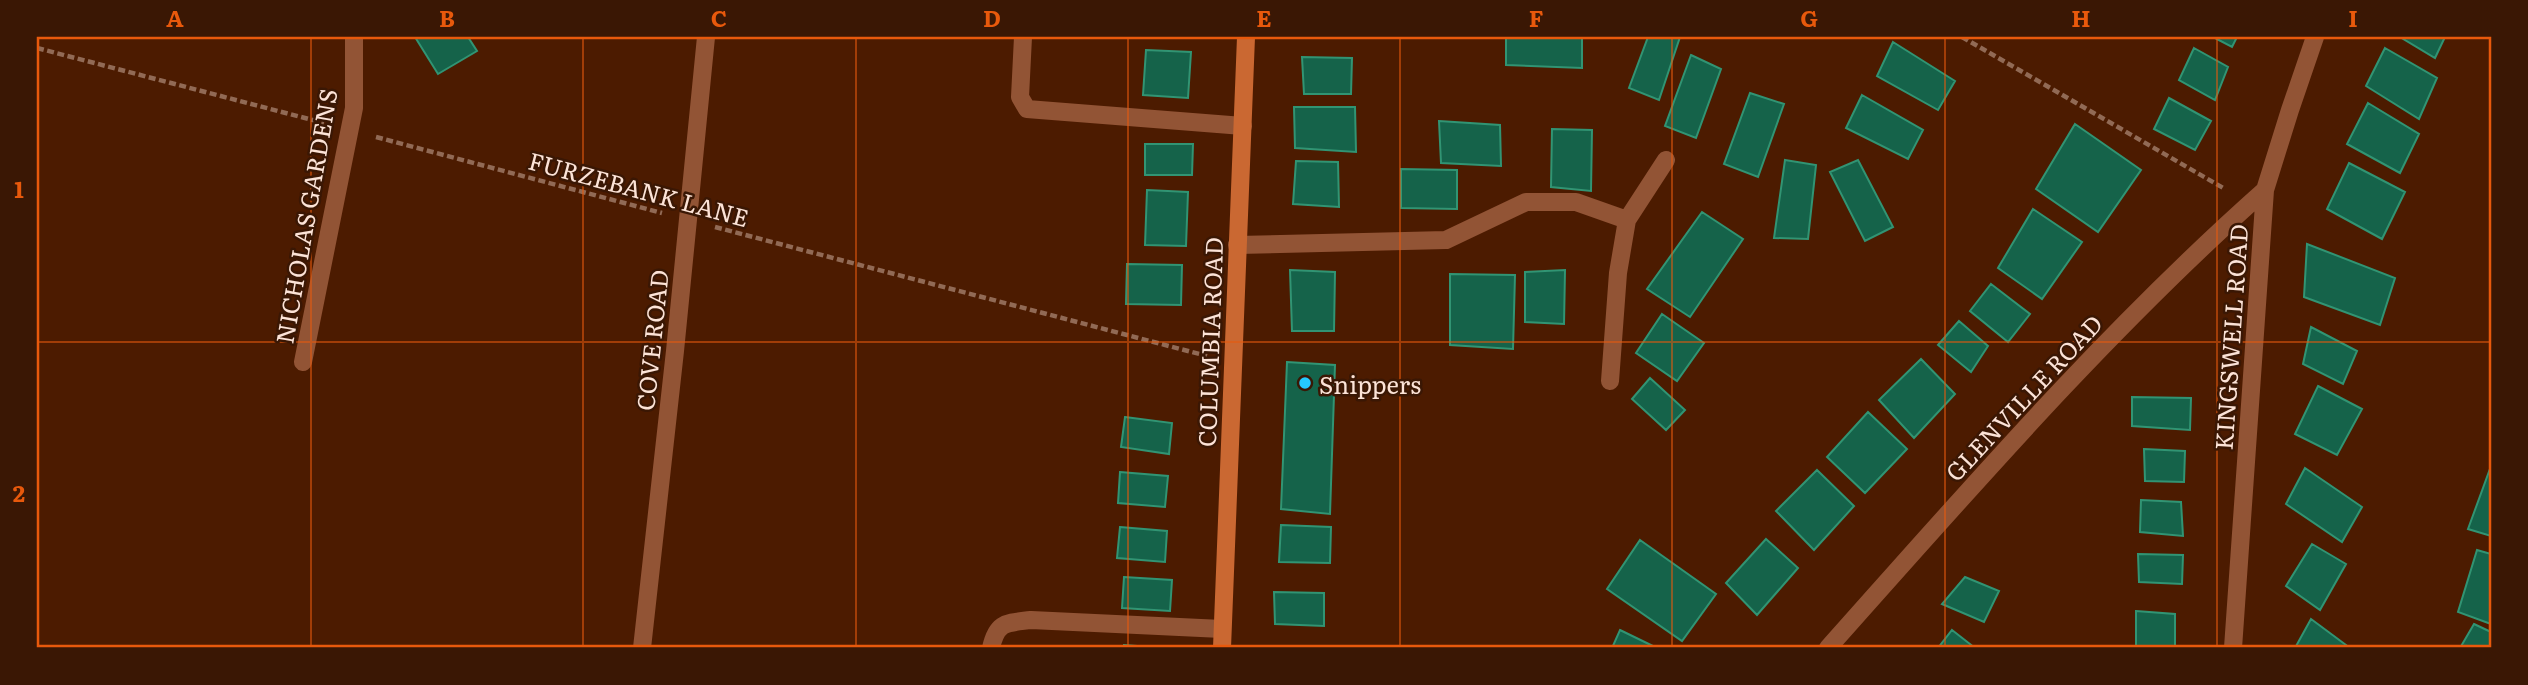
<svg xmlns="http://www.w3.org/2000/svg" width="2528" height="685" viewBox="0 0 2528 685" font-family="Literata,serif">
<rect width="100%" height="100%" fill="#4c1b00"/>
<path fill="#15634a" stroke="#319473" stroke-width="2" d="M 415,37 L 468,37 L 477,51 L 438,74 Z
M 1506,37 L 1582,37 L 1582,68 L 1506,65 Z
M 1648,37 L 1680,37 L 1659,100 L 1629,88 Z
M 2213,37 L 2237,37 L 2232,47 Z
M 2400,37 L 2445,37 L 2435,58 Z
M 1893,42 L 1955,81 L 1938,110 L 1877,76 Z
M 2194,48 L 2228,67 L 2215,100 L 2179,80 Z
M 2385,48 L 2437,78 L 2419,119 L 2366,86 Z
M 1146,50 L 1191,52 L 1188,98 L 1143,95 Z
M 1691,55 L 1721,69 L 1696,138 L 1665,126 Z
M 1302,57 L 1352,58 L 1351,94 L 1304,94 Z
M 1750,93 L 1784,104 L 1758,177 L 1724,164 Z
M 1862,95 L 1923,130 L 1908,159 L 1846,128 Z
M 2169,98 L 2211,121 L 2195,150 L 2154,129 Z
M 2368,103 L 2419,134 L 2400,173 L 2347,144 Z
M 1294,107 L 1355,107 L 1356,152 L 1295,148 Z
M 1439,121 L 1500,125 L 1501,166 L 1441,163 Z
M 2075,124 L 2141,170 L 2098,232 L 2036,189 Z
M 1552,129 L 1592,130 L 1591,191 L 1551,187 Z
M 1145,144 L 1193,144 L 1192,175 L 1145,175 Z
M 1785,160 L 1816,165 L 1808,239 L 1774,238 Z
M 1858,160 L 1893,227 L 1865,241 L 1830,172 Z
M 1296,161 L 1338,162 L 1339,207 L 1293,204 Z
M 2349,163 L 2405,192 L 2382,239 L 2327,209 Z
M 1401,169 L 1457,170 L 1457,209 L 1401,208 Z
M 1147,190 L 1188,192 L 1186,246 L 1145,245 Z
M 2033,209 L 2082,242 L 2042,299 L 1998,268 Z
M 1702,212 L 1743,239 L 1690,317 L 1647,289 Z
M 2307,244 L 2395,278 L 2380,325 L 2304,297 Z
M 1127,264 L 1182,265 L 1181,305 L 1126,304 Z
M 1290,270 L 1335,272 L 1334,331 L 1292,331 Z
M 1565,270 L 1564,324 L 1525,322 L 1525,272 Z
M 1450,274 L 1515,275 L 1513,349 L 1450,345 Z
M 1991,284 L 2030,314 L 2008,342 L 1970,311 Z
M 1662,314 L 1704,343 L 1677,381 L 1636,353 Z
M 1959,321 L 1988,346 L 1971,372 L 1938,345 Z
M 2311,327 L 2357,351 L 2343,384 L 2303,364 Z
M 1921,359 L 1955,394 L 1914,438 L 1879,400 Z
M 1287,362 L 1335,365 L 1330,514 L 1281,509 Z
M 1650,378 L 1685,410 L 1666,430 L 1632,399 Z
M 2318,386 L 2362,409 L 2337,455 L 2295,434 Z
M 2132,397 L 2191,398 L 2190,430 L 2132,426 Z
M 1868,412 L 1907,449 L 1865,493 L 1827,457 Z
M 1125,417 L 1172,423 L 1169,454 L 1121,447 Z
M 2144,449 L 2185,451 L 2184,482 L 2145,481 Z
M 2491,466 L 2491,536 L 2468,529 Z
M 2305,468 L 2362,507 L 2342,542 L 2286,504 Z
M 1817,470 L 1854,506 L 1814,550 L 1776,511 Z
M 1120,472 L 1168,476 L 1165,507 L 1118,503 Z
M 2141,500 L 2181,502 L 2183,536 L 2140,532 Z
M 1281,525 L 1331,527 L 1330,563 L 1279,562 Z
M 1120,527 L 1167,531 L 1165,562 L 1117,558 Z
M 1766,539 L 1798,568 L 1757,615 L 1726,583 Z
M 1640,540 L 1716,594 L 1682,641 L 1607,589 Z
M 2312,544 L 2346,564 L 2320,610 L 2286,586 Z
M 2477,550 L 2491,554 L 2491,624 L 2458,612 Z
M 2138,554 L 2183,555 L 2182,584 L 2139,582 Z
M 1124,577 L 1172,580 L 1170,611 L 1122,608 Z
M 1965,577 L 1999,591 L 1984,622 L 1942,604 Z
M 1274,592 L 1324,593 L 1324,626 L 1275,624 Z
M 2136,611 L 2175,614 L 2175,648 L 2136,648 Z
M 2311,619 L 2350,648 L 2295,648 Z
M 2474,624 L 2491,632 L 2491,648 L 2460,648 Z
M 1620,630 L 1657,648 L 1612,648 Z
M 1952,630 L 1975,648 L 1938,648 Z
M 1124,645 L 1164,648 L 1124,648 Z
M 1271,646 L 1314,648 L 1271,648 Z"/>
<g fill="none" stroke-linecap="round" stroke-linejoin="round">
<path stroke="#916a55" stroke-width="4.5" stroke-dasharray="7 3.5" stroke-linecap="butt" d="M 1962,37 L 2225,189
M 37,48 L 324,123
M 376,137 L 662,213
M 715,227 L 1207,356"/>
<path stroke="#925435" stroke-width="18" d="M 991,648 C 997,621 1007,623 1031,620 L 1222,629"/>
<path stroke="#925435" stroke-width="18" d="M 1023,37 L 1020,97 L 1027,109 L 1243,126
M 1627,220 L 1666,160
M 1237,245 L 1446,240 L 1526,202 L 1576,202 L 1627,220 L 1618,273 L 1610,381
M 303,362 L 354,108 L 354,37
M 642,648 L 675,351 L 706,37
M 1828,648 C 1968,491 2107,330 2265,190
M 2233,648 L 2265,190 L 2290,110 L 2315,37"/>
<path stroke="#ca6832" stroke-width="18" d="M 1222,648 L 1246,37"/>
</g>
<path fill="none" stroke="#e8590c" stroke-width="2" stroke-opacity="0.55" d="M 311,37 L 311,648M 583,37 L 583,648M 856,37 L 856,648M 1128,37 L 1128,648M 1400,37 L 1400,648M 1672,37 L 1672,648M 1945,37 L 1945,648M 2217,37 L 2217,648M 37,342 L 2491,342"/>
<circle fill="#25c9fe" stroke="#3a1704" stroke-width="2.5" cx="1305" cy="383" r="7"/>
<g text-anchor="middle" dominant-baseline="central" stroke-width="5" stroke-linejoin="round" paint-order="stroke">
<g font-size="24" fill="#fce3d7" stroke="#3a1704">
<text transform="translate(639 188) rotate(15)">FURZEBANK LANE</text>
<text transform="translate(305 216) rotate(-80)">NICHOLAS GARDENS</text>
<text transform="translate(2230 337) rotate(-86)">KINGSWELL ROAD</text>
<text transform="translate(651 340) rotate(-84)">COVE ROAD</text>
<text transform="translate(1209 342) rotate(-88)">COLUMBIA ROAD</text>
<text transform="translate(2023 397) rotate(-47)">GLENVILLE ROAD</text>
</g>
<g font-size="24" fill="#fce3d7" stroke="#3a1704" text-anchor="start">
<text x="1319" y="383">Snippers</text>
</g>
</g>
<rect width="2528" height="685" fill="none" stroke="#3a1704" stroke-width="77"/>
<rect x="38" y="38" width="2452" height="608" fill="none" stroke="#e8590c" stroke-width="2.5"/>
<g font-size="23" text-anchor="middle" font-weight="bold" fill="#e8590c">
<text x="175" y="27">A</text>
<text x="447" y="27">B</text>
<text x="719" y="27">C</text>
<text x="992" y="27">D</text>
<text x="1264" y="27">E</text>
<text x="1536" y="27">F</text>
<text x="1809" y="27">G</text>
<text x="2081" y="27">H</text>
<text x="2353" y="27">I</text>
<text x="19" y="198">1</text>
<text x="19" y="502">2</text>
</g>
</svg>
